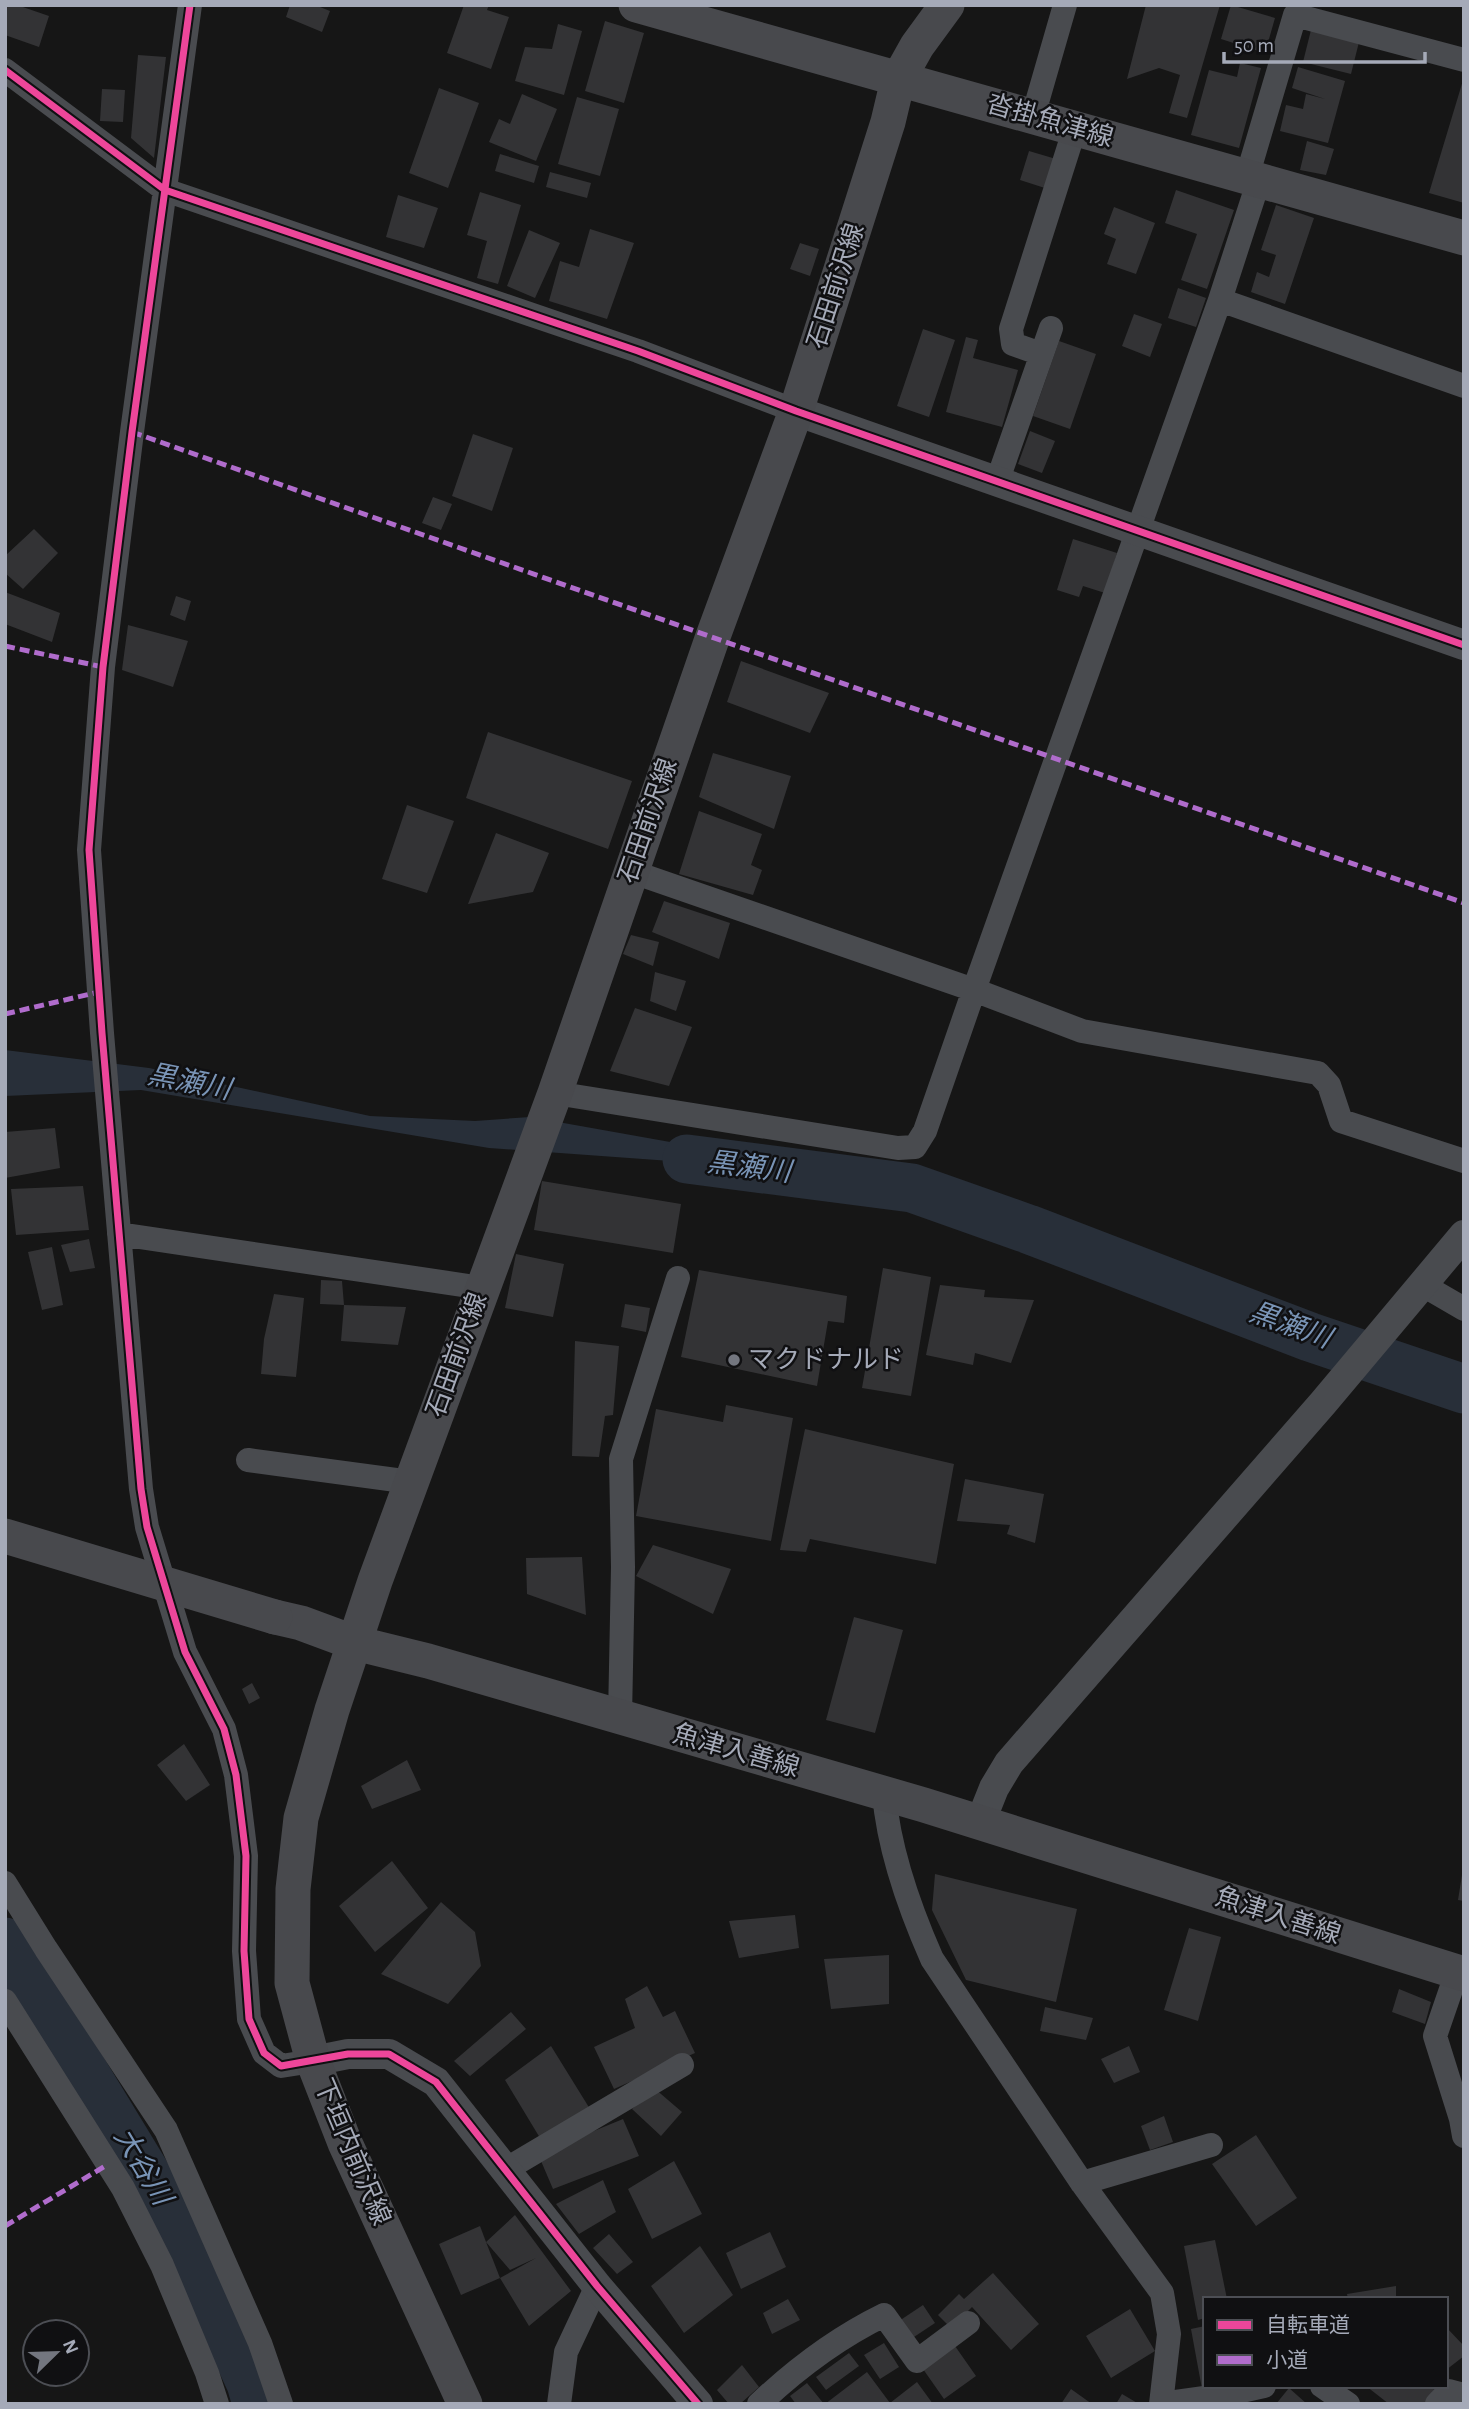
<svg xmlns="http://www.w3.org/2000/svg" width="1469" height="2409" viewBox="0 0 1469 2409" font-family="'Alegreya Sans','Noto Sans JP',sans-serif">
<rect width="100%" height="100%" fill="#161616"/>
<path fill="#282f39" d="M 5,1050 L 149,1068 L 370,1116 L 475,1121 L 530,1117 L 849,1174 L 489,1148 L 141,1090 L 5,1096 Z"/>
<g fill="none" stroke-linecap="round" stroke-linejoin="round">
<path stroke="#282f39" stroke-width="49" d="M 687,1159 L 912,1188 L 1028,1229 L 1310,1337 L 1464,1389
M 5,1942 L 183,2235 L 251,2383 L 257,2404"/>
</g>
<path fill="#333335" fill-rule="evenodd" d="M 5,5 L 17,5 L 49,16 L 39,47 L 5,35 Z
M 290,5 L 315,5 L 330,11 L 322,32 L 286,17 Z
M 464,5 L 489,5 L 487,10 L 509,17 L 491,69 L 447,53 Z
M 1146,5 L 1220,5 L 1187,118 L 1169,113 L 1180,75 L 1159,68 L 1127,79 Z
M 1231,5 L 1275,18 L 1265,53 L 1221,39 Z
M 605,21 L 644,33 L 624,103 L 585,91 Z
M 558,24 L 582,31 L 564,95 L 515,81 L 525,47 L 552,49 Z
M 1311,30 L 1359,42 L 1351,74 L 1303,62 Z
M 138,55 L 166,57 L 154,158 L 131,138 Z
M 1240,63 L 1261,68 L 1239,148 L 1191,135 L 1209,70 L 1237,77 Z
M 1298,67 L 1345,81 L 1328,143 L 1280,131 L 1286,105 L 1303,109 L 1306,94 L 1325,99 L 1292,88 Z
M 1464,77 L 1464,203 L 1429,193 Z
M 439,88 L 479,103 L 448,188 L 409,173 Z
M 102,89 L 125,90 L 123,122 L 100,121 Z
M 522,94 L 557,109 L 536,161 L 489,142 L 499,119 L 510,124 Z
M 577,97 L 619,109 L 600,176 L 558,164 Z
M 1307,141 L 1334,149 L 1326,175 L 1300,170 Z
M 1029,151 L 1056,159 L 1048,189 L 1020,180 Z
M 500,154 L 539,166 L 534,183 L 495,171 Z
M 550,172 L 591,183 L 587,198 L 546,187 Z
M 1176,190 L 1234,210 L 1207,289 L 1181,280 L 1197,234 L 1165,223 Z
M 480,192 L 521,205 L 498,284 L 477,278 L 487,241 L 467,235 Z
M 398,195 L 438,208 L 424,248 L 386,237 Z
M 1276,205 L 1314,218 L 1285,304 L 1251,292 L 1257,272 L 1269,277 L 1276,255 L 1261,250 Z
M 1114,207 L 1155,223 L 1136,274 L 1107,264 L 1116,239 L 1104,234 Z
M 590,229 L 634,243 L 607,319 L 549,301 L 560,261 L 579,267 Z
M 529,230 L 560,243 L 535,298 L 507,286 Z
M 800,243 L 819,249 L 810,276 L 790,269 Z
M 1178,288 L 1206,298 L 1196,327 L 1168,318 Z
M 1134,314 L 1162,324 L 1150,357 L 1122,346 Z
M 923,329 L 955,340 L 929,417 L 897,406 Z
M 966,337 L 978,340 L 973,358 L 1018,370 L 1002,427 L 946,412 Z
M 1059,341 L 1096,354 L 1070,429 L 1033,416 Z
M 1030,431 L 1055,441 L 1042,473 L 1018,464 Z
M 473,434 L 513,448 L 492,511 L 452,496 Z
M 433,497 L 452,504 L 441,530 L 422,523 Z
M 34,529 L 58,553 L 23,589 L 5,573 L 5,556 Z
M 1073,539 L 1117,553 L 1105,593 L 1083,586 L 1079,597 L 1057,590 Z
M 5,592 L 60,613 L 52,642 L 5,624 Z
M 176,596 L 191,601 L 185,621 L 170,615 Z
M 128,625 L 188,641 L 173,687 L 122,670 Z
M 741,661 L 829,693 L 810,733 L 727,702 Z
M 488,732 L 632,781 L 608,849 L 466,798 Z
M 713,753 L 791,776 L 774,829 L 699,797 Z
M 407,805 L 454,821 L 427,893 L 382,879 Z
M 699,811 L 762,834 L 751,865 L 762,870 L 753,895 L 679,874 Z
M 496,833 L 549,853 L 533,892 L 468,904 Z
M 664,901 L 730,923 L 719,959 L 652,932 Z
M 631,935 L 659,942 L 653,966 L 623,954 Z
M 655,972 L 686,981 L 676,1011 L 650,1001 Z
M 635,1008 L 692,1027 L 669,1086 L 610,1071 Z
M 55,1128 L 60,1168 L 5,1178 L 5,1132 Z
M 542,1181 L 681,1204 L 673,1253 L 534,1230 Z
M 83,1186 L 89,1230 L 16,1235 L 11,1189 Z
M 89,1239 L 95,1268 L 70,1272 L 61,1245 Z
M 52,1247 L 63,1305 L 42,1310 L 28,1252 Z
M 516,1254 L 564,1264 L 553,1317 L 505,1308 Z
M 883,1268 L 931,1277 L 911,1396 L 862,1388 Z
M 699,1270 L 847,1296 L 844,1323 L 828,1321 L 817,1386 L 681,1357 Z
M 321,1280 L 342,1281 L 344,1305 L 320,1304 Z
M 940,1285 L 985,1290 L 984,1297 L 1034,1300 L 1011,1363 L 975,1353 L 973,1365 L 926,1355 Z
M 274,1294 L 304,1298 L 296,1377 L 261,1374 L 264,1339 Z
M 625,1304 L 650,1308 L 646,1332 L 621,1327 Z
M 344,1305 L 406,1307 L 398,1345 L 341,1341 Z
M 575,1341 L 619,1346 L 613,1415 L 605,1416 L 599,1457 L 572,1456 Z
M 726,1405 L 793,1418 L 771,1541 L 636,1516 L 656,1409 L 723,1422 Z
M 805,1429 L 954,1464 L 936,1564 L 810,1539 L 806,1552 L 780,1550 Z
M 965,1479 L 1044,1494 L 1035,1543 L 1007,1534 L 1010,1525 L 957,1521 Z
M 653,1545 L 731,1569 L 713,1614 L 636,1576 Z
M 582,1557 L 586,1615 L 527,1594 L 526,1558 Z
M 854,1617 L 903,1630 L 875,1733 L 826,1720 Z
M 252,1683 L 260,1698 L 249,1704 L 242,1689 Z
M 184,1744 L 210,1785 L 186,1801 L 157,1765 Z
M 407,1760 L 421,1790 L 372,1809 L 361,1786 Z
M 392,1861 L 428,1908 L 375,1952 L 339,1906 Z
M 935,1874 L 1077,1909 L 1056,2002 L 966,1980 L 932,1910 Z
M 1462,1875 L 1464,1875 L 1464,1901 L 1458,1900 Z
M 441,1902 L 475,1932 L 481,1966 L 448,2004 L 381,1974 Z
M 795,1915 L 799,1948 L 739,1958 L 729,1921 Z
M 1189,1928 L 1221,1937 L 1198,2021 L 1164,2010 Z
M 889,1955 L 889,2004 L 831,2009 L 824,1959 Z
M 647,1986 L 663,2017 L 675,2011 L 695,2053 L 614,2089 L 594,2047 L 635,2028 L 625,1999 Z
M 1399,1989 L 1431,2002 L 1425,2024 L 1392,2012 Z
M 1045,2007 L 1093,2018 L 1086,2040 L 1040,2031 Z
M 511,2012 L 526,2029 L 470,2076 L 454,2061 Z
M 551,2046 L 590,2109 L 540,2138 L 505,2080 Z
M 1129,2046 L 1140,2072 L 1114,2083 L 1101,2059 Z
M 654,2088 L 682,2112 L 661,2136 L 632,2109 Z
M 1164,2116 L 1173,2142 L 1150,2150 L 1141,2126 Z
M 623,2119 L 639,2156 L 553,2189 L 538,2154 Z
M 1256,2135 L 1297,2198 L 1256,2226 L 1212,2164 Z
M 674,2161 L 702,2214 L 652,2239 L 628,2189 Z
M 603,2180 L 616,2212 L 579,2234 L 556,2204 Z
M 515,2215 L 571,2291 L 529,2326 L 500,2278 L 461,2295 L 439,2244 L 480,2226 L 486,2242 ZM 486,2242 L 510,2270 L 536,2258 L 500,2278 Z
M 770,2232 L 786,2267 L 741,2289 L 726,2253 Z
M 609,2234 L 633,2262 L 617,2274 L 593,2248 Z
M 1215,2240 L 1227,2299 L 1205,2299 L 1205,2318 L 1198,2320 L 1184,2246 Z
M 700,2246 L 733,2295 L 684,2333 L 651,2286 Z
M 993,2273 L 1039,2324 L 1011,2350 L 972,2307 L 951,2328 L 938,2315 L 959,2294 L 964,2299 Z
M 1396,2286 L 1396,2299 L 1348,2299 L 1347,2294 Z
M 788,2299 L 800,2320 L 772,2334 L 763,2313 Z
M 923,2305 L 935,2323 L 911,2339 L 899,2321 Z
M 1130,2309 L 1155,2351 L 1111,2378 L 1086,2336 Z
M 1205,2326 L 1205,2388 L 1202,2389 L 1191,2329 Z
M 1446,2327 L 1464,2346 L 1464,2356 L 1446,2370 Z
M 884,2343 L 899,2367 L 880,2379 L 864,2355 Z
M 955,2346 L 976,2376 L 944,2399 L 923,2369 Z
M 849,2353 L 859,2366 L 826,2390 L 816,2377 Z
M 742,2365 L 759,2387 L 740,2404 L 729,2404 L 717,2390 Z
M 867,2372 L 890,2403 L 917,2382 L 933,2404 L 825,2404 Z
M 807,2383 L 824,2404 L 796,2404 L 790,2396 Z
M 1366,2386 L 1436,2386 L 1425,2404 L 1389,2404 Z
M 1289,2388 L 1307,2404 L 1276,2404 Z
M 1071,2389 L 1092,2404 L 1061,2404 Z
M 1122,2394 L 1139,2404 L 1116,2404 Z"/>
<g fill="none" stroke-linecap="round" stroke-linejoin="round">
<path stroke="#494b4f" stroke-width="24" d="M 190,5 L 132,432 L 103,667 L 89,850 L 102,1033 L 141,1489 L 147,1527 L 185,1652 L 224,1729 L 236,1775 L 246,1856 L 244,1951 L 249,2019 L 264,2053 L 281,2066 L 313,2061
M 5,70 L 165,190 L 638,351 L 796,411
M 1033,116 L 1065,5
M 1247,177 L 1295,15 L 1464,60
M 1259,180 L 1220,300 L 1464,386
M 1041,354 L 1013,344 L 1011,329 L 1075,128
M 997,482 L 1051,328
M 630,871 L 974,990 L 1220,300
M 555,1093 L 898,1148 L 915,1147 L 925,1131 L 974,990 L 1082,1031 L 1318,1073 L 1329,1085 L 1341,1121 L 1464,1161
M 119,1234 L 482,1288
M 1421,1284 L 1464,1309
M 248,1460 L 411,1482
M 620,1717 L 623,1567 L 621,1459 L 678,1278
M 884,1794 C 889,1851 909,1907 932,1959 L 1082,2183 L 1162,2293 L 1169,2334 L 1161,2404
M 5,1883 L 46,1949 L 166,2130 L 260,2343 L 281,2404
M 1457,1972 L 1435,2036 L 1461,2119 L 1464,2136
M 5,2001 L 123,2188 L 162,2265 L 207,2373 L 217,2404
M 505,2170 L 682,2065
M 1082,2183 L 1211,2145
M 1322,2386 L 1348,2404
M 559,2404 L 566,2352 L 597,2286
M 759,2404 C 796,2369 839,2337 884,2315 L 917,2361 L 968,2323
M 1161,2404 L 1219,2396 L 1264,2386
M 1437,2404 L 1449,2391 L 1464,2395"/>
<path stroke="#494b4f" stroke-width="30" d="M 796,411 L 1464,645
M 980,1823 L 994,1788 L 1009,1763 L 1323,1403 L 1464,1235
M 313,2061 L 348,2054 L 389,2054 L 436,2082 L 597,2286 L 698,2404"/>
<path stroke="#48494d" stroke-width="35" d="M 636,5 L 1464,238
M 275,1617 L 301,1623 L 355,1643 L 428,1661 L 924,1805 L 1464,1974
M 465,2404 L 345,2143 L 313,2061 L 292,1983 L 293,1889 L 301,1818 L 332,1710 L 375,1581 L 555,1093 L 712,639 L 796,411 L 888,122 L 898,80 L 917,46 L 947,5"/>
<path stroke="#48494d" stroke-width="35" d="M 5,1536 L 275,1617"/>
<path stroke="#b06ccc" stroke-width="5" stroke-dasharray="10 5" stroke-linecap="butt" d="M 132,432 L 1464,903
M 5,646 L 103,667
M 5,1014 L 99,992
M 5,2226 L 107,2165"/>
<defs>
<path id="cycleway" d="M 190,5 L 132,432 L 103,667 L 89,850 L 102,1033 L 141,1489 L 147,1527 L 185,1652 L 224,1729 L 236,1775 L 246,1856 L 244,1951 L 249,2019 L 264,2053 L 281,2066 L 348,2054 L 389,2054 L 436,2082 L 597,2286 L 698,2404
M 5,70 L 165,190 L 638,351 L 796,411 L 1464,645"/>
</defs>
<use href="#cycleway" stroke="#101012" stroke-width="11"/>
<use href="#cycleway" stroke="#ed469a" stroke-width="7"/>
</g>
<circle fill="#73767f" stroke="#101012" stroke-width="2.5" cx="734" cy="1360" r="7"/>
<g text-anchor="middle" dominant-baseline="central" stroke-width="5" stroke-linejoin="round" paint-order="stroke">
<g font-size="26" fill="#a5aab8" stroke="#101012">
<text transform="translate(1050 121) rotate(16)">沓掛魚津線</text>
<text transform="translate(836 286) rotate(-72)">石田前沢線</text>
<text transform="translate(648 821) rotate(-71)">石田前沢線</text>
<text transform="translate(457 1355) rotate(-70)">石田前沢線</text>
<text transform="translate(736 1751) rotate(16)">魚津入善線</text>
<text transform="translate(1278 1916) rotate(18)">魚津入善線</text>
<text transform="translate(352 2152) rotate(67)">下垣内前沢線</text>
</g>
<g font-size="26" fill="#a5aab8" stroke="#101012" text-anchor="start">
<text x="748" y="1360">マクドナルド</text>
</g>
<g font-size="28" font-style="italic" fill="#7994b6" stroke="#101012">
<text transform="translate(189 1083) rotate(11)">黒瀬川</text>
<text transform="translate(749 1168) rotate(7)">黒瀬川</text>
<text transform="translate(1290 1326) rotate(20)">黒瀬川</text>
<text transform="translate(142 2167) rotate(59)">大谷川</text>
</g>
</g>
<rect width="1469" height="2409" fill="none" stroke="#a5aab8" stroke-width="14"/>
<rect x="1203" y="2297" width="245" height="91" fill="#101012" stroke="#4c4e54" stroke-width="2"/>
<rect x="1217" y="2320" width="35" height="10" fill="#ed469a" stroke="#4c4e54" stroke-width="2"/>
<text x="1266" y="2332" font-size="21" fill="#a5aab8">自転車道</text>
<rect x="1217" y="2355" width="35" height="10" fill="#b06ccc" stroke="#4c4e54" stroke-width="2"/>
<text x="1266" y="2367" font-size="21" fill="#a5aab8">小道</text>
<g transform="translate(56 2353) rotate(67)"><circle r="33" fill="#101012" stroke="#4c4e54" stroke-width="2"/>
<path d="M0-5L12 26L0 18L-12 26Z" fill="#73767f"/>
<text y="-10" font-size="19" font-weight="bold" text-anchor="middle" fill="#a5aab8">N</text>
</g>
<path d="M1224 52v10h201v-10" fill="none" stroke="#a5aab8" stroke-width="3.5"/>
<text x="1234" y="52" font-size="21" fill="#a5aab8" stroke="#101012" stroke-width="5" paint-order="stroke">50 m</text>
</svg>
